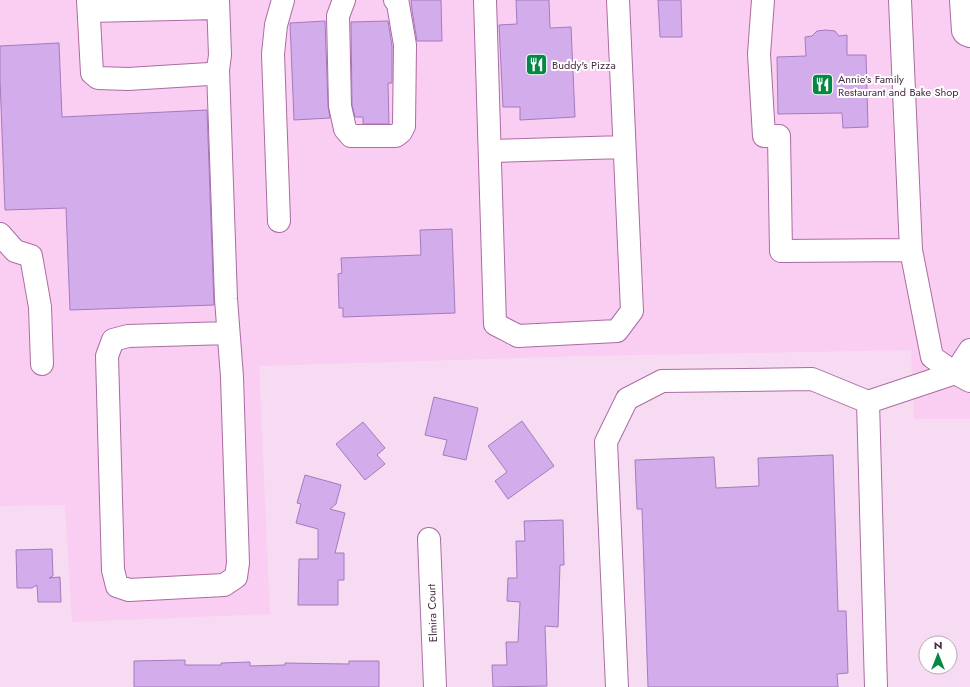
<svg xmlns="http://www.w3.org/2000/svg" width="970" height="687" viewBox="0 0 970 687" font-family="Jost,sans-serif">
<rect width="100%" height="100%" fill="#f7dbf2"/>
<path fill="#facdf2" d="M 0,0 L 970,0 L 970,419 L 914,419 L 911,350 L 585,356 L 259,366 L 270,614 L 72,622 L 65,505 L 0,506 Z"/>
<path fill="#d3adeb" stroke="#a47abe" d="M 411,0 L 441,0 L 442,41 L 417,41 L 412,10 Z
M 516,0 L 549,0 L 550,28 L 571,27 L 575,117 L 520,120 L 520,107 L 503,107 L 499,25 L 517,24 Z
M 658,0 L 681,0 L 682,37 L 660,37 Z
M 325,21 L 328,106 L 330,118 L 294,120 L 290,23 Z
M 388,21 L 392,46 L 392,83 L 388,83 L 389,124 L 363,124 L 363,117 L 355,117 L 352,105 L 351,22 Z
M 826,30 L 835,31 L 839,36 L 847,35 L 847,55 L 866,55 L 868,127 L 843,128 L 842,113 L 778,114 L 777,57 L 806,56 L 805,37 L 812,36 L 817,31 Z
M 59,43 L 62,117 L 207,110 L 214,305 L 70,310 L 66,208 L 5,210 L 0,79 L 0,46 Z
M 452,229 L 455,313 L 343,317 L 343,308 L 339,308 L 338,274 L 342,273 L 341,258 L 421,255 L 420,230 Z
M 434,397 L 478,408 L 466,460 L 443,455 L 447,440 L 425,435 Z
M 522,421 L 554,466 L 508,499 L 495,481 L 507,472 L 488,446 Z
M 363,422 L 385,448 L 377,455 L 385,464 L 365,480 L 336,444 Z
M 833,455 L 838,611 L 846,611 L 848,673 L 837,674 L 838,687 L 648,687 L 642,509 L 637,509 L 635,460 L 714,457 L 716,488 L 759,486 L 758,458 Z
M 305,475 L 341,485 L 336,504 L 330,509 L 345,513 L 335,553 L 344,553 L 344,580 L 338,580 L 338,605 L 298,605 L 299,559 L 318,559 L 318,529 L 296,523 L 301,504 L 297,503 Z
M 563,520 L 564,565 L 560,565 L 558,627 L 545,626 L 547,686 L 493,687 L 492,665 L 507,665 L 506,642 L 518,642 L 520,602 L 507,601 L 508,578 L 517,578 L 516,541 L 525,541 L 524,521 Z
M 52,549 L 53,576 L 49,578 L 60,577 L 61,602 L 38,602 L 37,585 L 32,588 L 17,588 L 16,550 Z
M 185,660 L 185,665 L 221,665 L 221,663 L 250,662 L 250,666 L 285,665 L 285,663 L 349,664 L 349,661 L 379,661 L 379,687 L 134,687 L 134,661 Z"/>
<g fill="none" stroke-linecap="round" stroke-linejoin="round">
<defs>
<path id="minor" d="M 88,0 L 92,73 L 98,78 L 128,79 L 209,74 L 218,70 L 220,55 L 218,0
M 344,0 L 338,16 L 340,106 L 345,129 L 351,136 L 396,136 L 401,132 L 404,126 L 405,45 L 398,4 L 395,0
M 485,0 L 495,324 L 518,336 L 617,331 L 632,311 L 618,0
M 763,0 L 759,54 L 764,136 L 779,136 L 781,251 L 911,250 L 900,0
M 961,0 L 963,31 L 965,34 L 970,36
M 89,11 L 218,8
M 218,70 L 226,299 L 232,377 L 238,563 L 236,577 L 224,585 L 129,590 L 117,586 L 113,570 L 107,356 L 113,340 L 128,336 L 228,333
M 490,151 L 624,147
M 279,221 L 273,54 L 276,25 L 283,0
M 0,234 L 15,251 L 31,256 L 40,307 L 42,364
M 911,250 L 932,357 L 955,373 L 970,381
M 868,402 L 876,687
M 429,539 L 435,687
M 617,687 L 606,442 L 627,399 L 662,381 L 812,379 L 868,402 L 955,373 L 970,350"/>
</defs>
<use href="#minor" stroke="#ab6ca2" stroke-width="24"/>
<use href="#minor" stroke="#fff" stroke-width="22"/>
</g>
<defs>
<symbol id="restaurant-square" viewBox="-11 -11 22 22"><rect x="-9" y="-9" width="18" height="18" rx="4" fill="#048945" stroke="#fff"/><path d="M-5-6h1v4h1v-4h1v4h1v-4h1v5L-1.5 .5V6h-2V.5L-5-1ZM5-6V6H3V1.5H1.5Q1.5-4 5-6Z" fill="#fff"/></symbol>
</defs>
<g fill-rule="evenodd">
<use href="#restaurant-square" x="524" y="52" width="25" height="25"/>
<use href="#restaurant-square" x="810" y="72" width="25" height="25"/>
</g>
<g text-anchor="middle" dominant-baseline="central" stroke-width="4" stroke-linejoin="round" paint-order="stroke">
<g font-size="11" fill="#472c43" stroke="#fff" text-anchor="start">
<text x="552" y="65">Buddy's Pizza</text>
<text x="838" y="79">Annie’s Family<tspan x="838" dy="13">Restaurant and Bake Shop</tspan></text>
</g>
<g font-size="11" fill="#472c43" stroke="#fff">
<text transform="translate(432 613) rotate(-92)">Elmira Court</text>
</g>
</g>
<g transform="translate(938 655)"><circle r="19" fill="#ffffff" stroke="#b5abb4"/>
<path d="M0-3L7 15L0 10L-7 15Z" fill="#048945"/>
<text y="-6" font-size="11" font-weight="bold" text-anchor="middle" fill="#472c43">N</text>
</g>
</svg>
